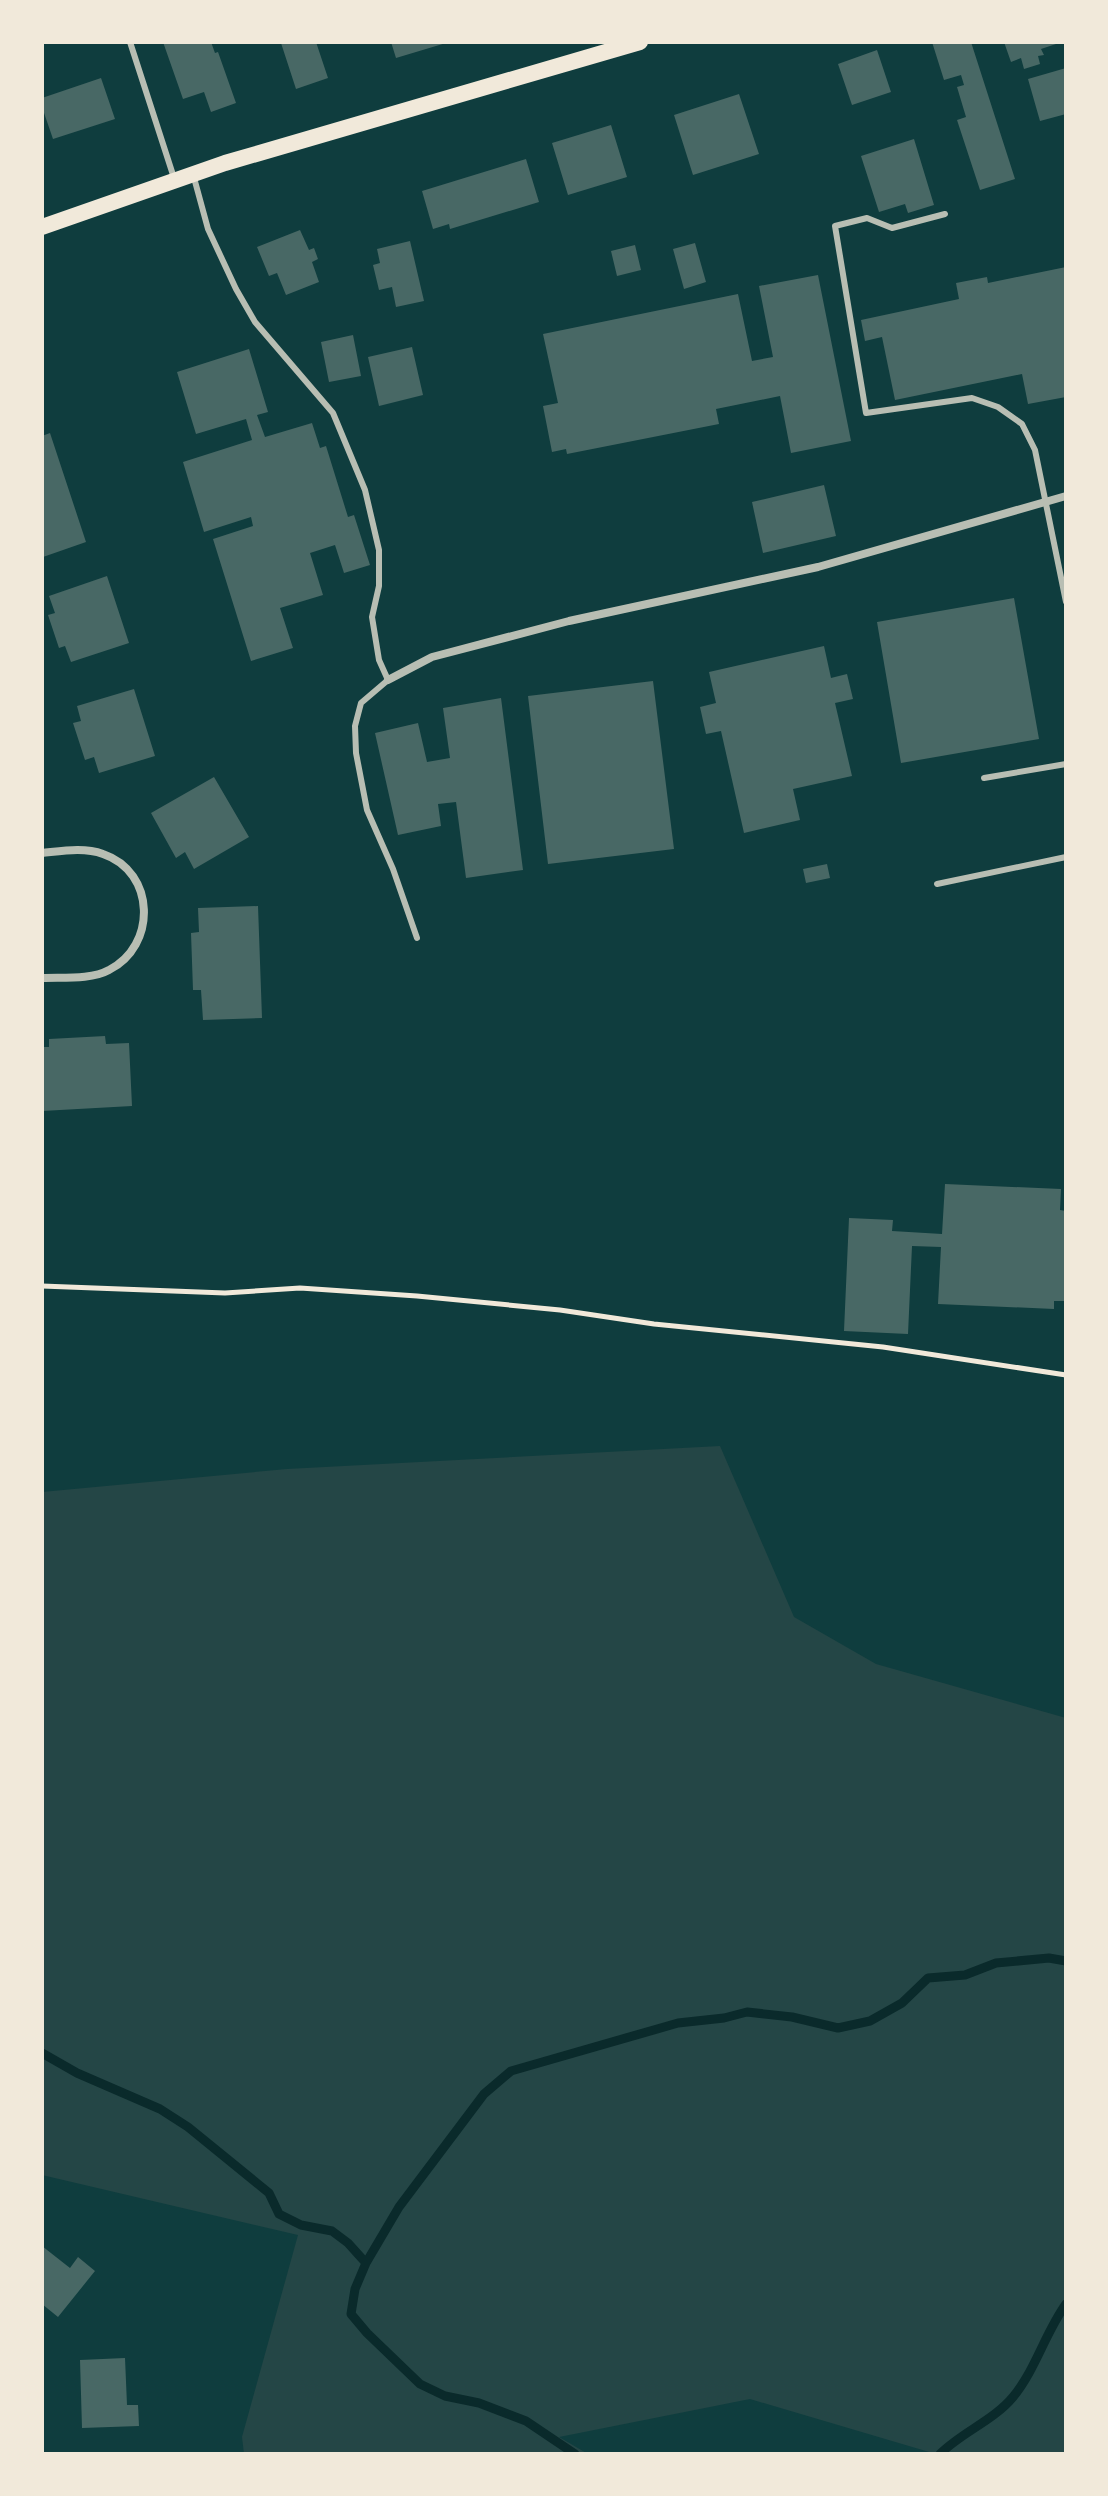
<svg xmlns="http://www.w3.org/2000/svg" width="1108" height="2496" viewBox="0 0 1108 2496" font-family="'PT Sans',sans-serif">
<rect width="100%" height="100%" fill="#0f3d3e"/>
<path fill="#244646" d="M 720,1446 L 794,1617 L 876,1664 L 1066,1718 L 1066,2454 L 936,2454 L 750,2399 L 559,2437 L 588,2454 L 244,2454 L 242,2437 L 298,2235 L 42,2175 L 42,1492 L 287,1469 Z"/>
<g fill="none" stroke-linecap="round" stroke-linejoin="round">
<path stroke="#0a2a2b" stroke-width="9" d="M 42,2053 L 77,2073 L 160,2109 L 188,2127 L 269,2193 L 279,2214 L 301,2225 L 332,2231 L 348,2243 L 366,2263
M 575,2454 L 526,2421 L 479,2403 L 445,2396 L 420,2384 L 367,2333 L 351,2314 L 355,2289 L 366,2263 L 399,2207 L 484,2094 L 511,2071 L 678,2023 L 724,2018 L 747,2012 L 792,2017 L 838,2028 L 870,2021 L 902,2003 L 928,1978 L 965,1975 L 996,1963 L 1049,1958 L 1066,1961
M 940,2454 C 962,2432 993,2421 1013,2397 C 1036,2369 1045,2333 1066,2304"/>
</g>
<path fill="#486865" d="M 163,42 L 211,42 L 215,53 L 218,52 L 236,103 L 211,112 L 204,92 L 183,99 Z
M 316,42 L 328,78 L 296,89 L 281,43 Z
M 391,42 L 446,42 L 446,43 L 396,58 Z
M 932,42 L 971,42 L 1015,179 L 980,190 L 957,120 L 966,117 L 957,87 L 964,85 L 961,75 L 944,80 Z
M 1004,42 L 1055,42 L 1056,44 L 1041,49 L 1044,55 L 1038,56 L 1040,64 L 1024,69 L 1021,58 L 1011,62 Z
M 877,50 L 891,92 L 852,105 L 838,64 Z
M 1066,68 L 1066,114 L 1040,121 L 1028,79 Z
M 101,78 L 115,119 L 53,139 L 42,107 L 42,98 Z
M 739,94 L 759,154 L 693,175 L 674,115 Z
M 611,125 L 627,177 L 568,195 L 552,143 Z
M 914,139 L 934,205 L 908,213 L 905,204 L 879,212 L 861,156 Z
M 526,159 L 539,202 L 450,229 L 449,224 L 433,229 L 422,191 Z
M 300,230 L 309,250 L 314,248 L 318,259 L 312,262 L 319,282 L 286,295 L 277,273 L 269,276 L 257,247 Z
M 410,241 L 424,301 L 396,307 L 392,287 L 379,290 L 373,265 L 380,263 L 377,249 Z
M 695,243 L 706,282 L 684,289 L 673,249 Z
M 635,245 L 641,270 L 617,276 L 611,251 Z
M 1066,267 L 1066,397 L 1028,404 L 1022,374 L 895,400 L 882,337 L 865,341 L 861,320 L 959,299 L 956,283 L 987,277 L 988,283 Z
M 818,275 L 851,441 L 791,453 L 780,396 L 716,409 L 719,424 L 567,454 L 566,449 L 552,452 L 543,406 L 558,403 L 543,334 L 738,294 L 752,361 L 773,357 L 759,286 Z
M 353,335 L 361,376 L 329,382 L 321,342 Z
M 412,347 L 423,395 L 379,406 L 368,357 Z
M 249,349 L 268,412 L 257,415 L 265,437 L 312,423 L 320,448 L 326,446 L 348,517 L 354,515 L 370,565 L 344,573 L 335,545 L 310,553 L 323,595 L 280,608 L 293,648 L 251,661 L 213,539 L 253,526 L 251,517 L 204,532 L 183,462 L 252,440 L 246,419 L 196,434 L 177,372 Z
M 50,433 L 86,542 L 43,557 L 42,436 Z
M 824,485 L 836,536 L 763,553 L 752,502 Z
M 107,576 L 129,643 L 71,662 L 65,646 L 59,648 L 48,615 L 55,613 L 49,596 Z
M 1014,598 L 1039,739 L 901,763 L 877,622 Z
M 824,646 L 831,678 L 847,674 L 853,699 L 835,703 L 852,776 L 793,789 L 800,820 L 744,833 L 721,731 L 706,734 L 700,707 L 716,703 L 709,672 Z
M 653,681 L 674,849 L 548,864 L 528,696 Z
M 134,689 L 155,756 L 99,773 L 94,757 L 85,760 L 73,723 L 81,721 L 77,706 Z
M 501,698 L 523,870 L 466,878 L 456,802 L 438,804 L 441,826 L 398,835 L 375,733 L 418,723 L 427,762 L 450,758 L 443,708 Z
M 214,777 L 249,837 L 194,869 L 185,852 L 176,858 L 151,813 Z
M 827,864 L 830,878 L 806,883 L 803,869 Z
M 258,906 L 262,1018 L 203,1020 L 201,990 L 193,990 L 191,933 L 199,932 L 198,908 Z
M 105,1036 L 106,1044 L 129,1043 L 132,1106 L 42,1111 L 42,1047 L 49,1047 L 49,1039 Z
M 945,1184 L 1061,1189 L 1060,1210 L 1066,1211 L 1066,1301 L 1054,1301 L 1054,1309 L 938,1304 L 941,1247 L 912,1246 L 908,1334 L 844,1331 L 849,1218 L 893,1220 L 892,1231 L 942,1234 Z
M 42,2246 L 70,2268 L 78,2257 L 95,2271 L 58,2317 L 42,2304 Z
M 125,2358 L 127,2405 L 138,2405 L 139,2426 L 82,2428 L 80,2360 Z"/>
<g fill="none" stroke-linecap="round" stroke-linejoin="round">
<path stroke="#f1e9da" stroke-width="5" d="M 42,1286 L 225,1293 L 300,1288 L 417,1296 L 560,1310 L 654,1324 L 883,1347 L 1066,1375"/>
<path stroke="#b8beb3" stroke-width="6" d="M 130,42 L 174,178
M 193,174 L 208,229 L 236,289 L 255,322 L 333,413 L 365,490 L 379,550 L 379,586 L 372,617 L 379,660 L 388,680 L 361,703 L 355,726 L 356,753 L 367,810 L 393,869 L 417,938
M 945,214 L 892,228 L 867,218 L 835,226 L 866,413 L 972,398 L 998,407 L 1022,424 L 1035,450 L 1066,602
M 984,778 L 1066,764
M 937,884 L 1066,857"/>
<path stroke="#b8beb3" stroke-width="8" d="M 388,680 L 432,657 L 569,621 L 818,567 L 1066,496
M 42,853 C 62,851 84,847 103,854 C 156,872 157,946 109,970 C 91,980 62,977 42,978"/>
<path stroke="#f1e9da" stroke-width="16" d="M 42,227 L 225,163 L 640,42"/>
</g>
<rect width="1108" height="2496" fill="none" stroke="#f1e9da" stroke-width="88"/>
</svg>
